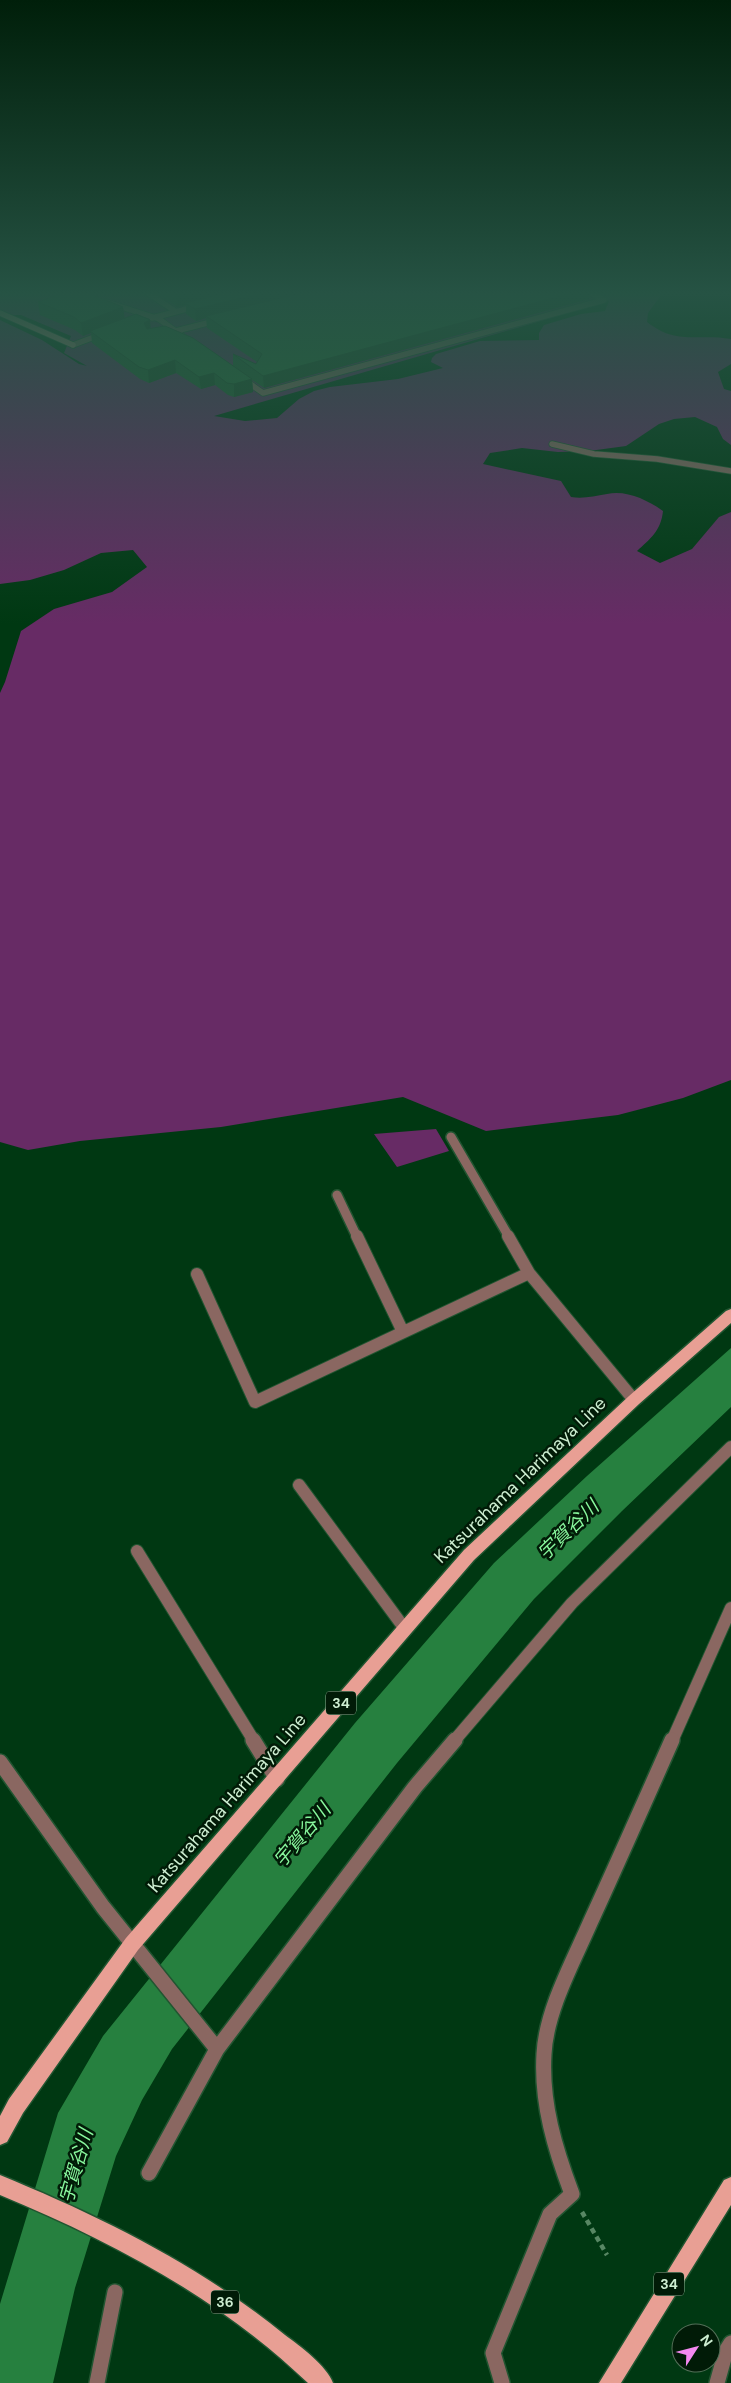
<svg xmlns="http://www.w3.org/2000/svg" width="731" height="2383" viewBox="0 0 731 2383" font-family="'DM Sans','Noto Sans JP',sans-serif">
<rect width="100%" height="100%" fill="#003812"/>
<path fill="#672b65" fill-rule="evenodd" d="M 0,291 L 664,291 L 648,313 L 647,322 C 678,346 697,333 731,339 L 731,364 L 718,372 L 724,389 L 731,391 L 731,445 L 723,439 L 717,427 L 695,417 L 674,419 L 659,424 L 626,446 L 589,451 L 558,452 L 522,448 L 490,453 L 483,464 L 561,481 L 571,497 C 584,499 594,496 607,494 C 627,490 647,500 663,511 C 661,531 650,539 637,551 L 660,563 L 692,549 L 719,517 L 731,512 L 731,1080 L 683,1098 L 618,1115 L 486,1131 L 403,1097 L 221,1127 L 80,1141 L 28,1150 L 0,1142 L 0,693 L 5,682 L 21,631 L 54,609 L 112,592 L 147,567 L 133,550 L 101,553 L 64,570 L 30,580 L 0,584 L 0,320 L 42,340 L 79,364 L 87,366 L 64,353 L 71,336 L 21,315 L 12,315 L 0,310 ZM 609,301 L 605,311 L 581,314 L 544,325 L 539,333 L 539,340 L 480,341 L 436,354 L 432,358 L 431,362 L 443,368 L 398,379 L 330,387 L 314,391 L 299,399 L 277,418 L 245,421 L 214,416 Z
M 436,1129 L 449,1151 L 397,1167 L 374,1134 Z"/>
<path fill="#26803f" d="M 731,1348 L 731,1407 L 622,1511 L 534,1599 L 397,1763 L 172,2049 L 142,2100 L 116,2156 L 75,2288 L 53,2383 L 0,2383 L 0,2304 L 58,2113 L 103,2036 L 355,1723 L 494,1563 L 587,1476 Z"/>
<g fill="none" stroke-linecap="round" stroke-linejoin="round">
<defs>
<path id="lane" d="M 145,291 L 175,311
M 106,302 L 159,319 L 185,338
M 152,318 L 198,306
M 172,332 L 219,320
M 73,345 L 102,334
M 242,378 L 263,393 L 604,300 L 587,291"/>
<path id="street-far3" d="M 552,444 L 594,454 L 657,459 L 731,471"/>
<path id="street-far2" d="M 451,1137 L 509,1237
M 337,1195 L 357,1237"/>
<path id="street-far1" d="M 357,1236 L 403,1332
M 508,1236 L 529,1273 L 634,1400
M 197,1274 L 255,1402 L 529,1273
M 299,1485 L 405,1629
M 137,1551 L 254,1741
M 454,1741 L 572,1603 L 731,1447
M 672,1741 L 731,1608"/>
<path id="street" d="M 253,1740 L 277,1779
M 0,1762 L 103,1907 L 217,2049
M 149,2173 L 217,2049 L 415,1787 L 455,1740
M 97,2383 L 115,2292
M 502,2383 L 493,2353 L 550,2214 L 572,2194 C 555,2149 541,2103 544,2054 C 546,2011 573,1962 590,1923 C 618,1862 645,1801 672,1740
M 717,2383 L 726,2351 L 731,2343"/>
<path id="secondary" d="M 0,313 L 73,345"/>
<path id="primary" d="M 731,1309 L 731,1323 L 639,1404 L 474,1560 L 138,1950 L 23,2113 L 7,2142 L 0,2145 L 0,2116 L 9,2099 L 126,1938 L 464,1550 L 629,1396 L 726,1311 Z
M 0,2175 C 102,2217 199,2265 285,2335 C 300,2346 327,2366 333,2383 L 308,2383 C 219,2298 113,2242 0,2195 Z
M 731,2177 L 731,2205 L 621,2383 L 599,2383 L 724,2180 Z"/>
</defs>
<use href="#lane" stroke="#215531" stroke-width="7"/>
<use href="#street-far3" stroke="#215531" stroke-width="7"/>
<use href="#street-far2" stroke="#215531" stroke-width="12"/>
<use href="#street-far1" stroke="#215531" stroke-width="14"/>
<use href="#street" stroke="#215531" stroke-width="18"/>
<use href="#secondary" stroke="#215531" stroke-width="7"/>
<use href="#primary" stroke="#215531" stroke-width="3"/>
<path stroke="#588764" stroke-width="4.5" stroke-dasharray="5.5 4" stroke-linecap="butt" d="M 582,2212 L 607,2255"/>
<use href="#lane" stroke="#8a6761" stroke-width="5.5"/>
<use href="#street-far3" stroke="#8a6761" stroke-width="5.5"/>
<use href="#street-far2" stroke="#8a6761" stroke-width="9"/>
<use href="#street-far1" stroke="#8a6761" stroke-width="12"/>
<use href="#street" stroke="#8a6761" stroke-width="15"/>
<use href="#secondary" stroke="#bf867e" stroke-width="5.5"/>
<use href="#primary" fill="#e89f94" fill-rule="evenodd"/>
</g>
<path fill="#255f33" d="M 153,291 L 590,291 L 589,299 L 264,388 L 252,380 L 253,392 L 234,397 L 228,395 L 215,385 L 201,389 L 176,373 L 149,383 L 140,379 L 92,343 L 91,333 L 83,336 L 75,330 L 40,315 L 38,302 L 123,307 L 124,319 L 151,329 L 233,366 L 233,354 L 256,364 L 257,362 L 207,328 L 206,318 L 196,321 L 186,314 L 186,305 L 177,307 Z"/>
<path fill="#1e4d29" d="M 194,291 L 242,291 L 185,303 L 186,305 L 177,307 L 176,295 Z
M 271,291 L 318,291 L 206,316 L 206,318 L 196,321 L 195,309 Z
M 579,291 L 590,291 L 589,299 L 264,388 L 263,376 Z
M 123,307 L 125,321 L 90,331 L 91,333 L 83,336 L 81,323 Z
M 150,320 L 151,332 L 146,335 L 144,323 Z
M 175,360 L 176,373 L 149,383 L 148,370 Z
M 214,373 L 215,385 L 201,389 L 199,377 Z
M 252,379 L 253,392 L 234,397 L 234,384 Z"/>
<path fill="#2b6e3b" stroke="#1e4d29" d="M 68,291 L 83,291 L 123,307 L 81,323 L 74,317 L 38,302 Z
M 169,291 L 194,291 L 176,295 Z
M 234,291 L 271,291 L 195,309 L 185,303 Z
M 310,291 L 579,291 L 263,376 L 233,354 L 256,364 L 262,354 L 206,316 Z
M 136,314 L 150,320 L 144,323 L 147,329 L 165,326 L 193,338 L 252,379 L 234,384 L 227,383 L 214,373 L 199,377 L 175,360 L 148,370 L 139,367 L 90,331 Z"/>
<linearGradient id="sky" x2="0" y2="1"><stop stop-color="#001f0a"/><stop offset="0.47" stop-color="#265344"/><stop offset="1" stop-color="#265344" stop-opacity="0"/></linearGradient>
<rect width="731" height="624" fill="url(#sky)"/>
<g text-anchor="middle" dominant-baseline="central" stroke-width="5" stroke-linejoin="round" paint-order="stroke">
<g fill="#011b07" stroke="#90af94" stroke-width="1">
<rect x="326" y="1691.5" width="30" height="23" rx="4"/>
<rect x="654" y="2272.5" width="30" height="23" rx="4"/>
<rect x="211" y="2290.5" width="28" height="23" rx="4"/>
</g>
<g font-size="14" font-weight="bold" fill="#cdeed1">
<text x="341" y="1703">34</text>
<text x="669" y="2284">34</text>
<text x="225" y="2302">36</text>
</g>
<g font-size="18" fill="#cdeed1" stroke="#011b07">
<text transform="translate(520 1480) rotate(-44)">Katsurahama Harimaya Line</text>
<text transform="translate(227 1803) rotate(-49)">Katsurahama Harimaya Line</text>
</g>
<g font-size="19" font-style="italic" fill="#88f79d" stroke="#011b07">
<text transform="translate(568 1530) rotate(-44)">宇賀谷川</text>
<text transform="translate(302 1835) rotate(-50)">宇賀谷川</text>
<text transform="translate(76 2166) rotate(-74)">宇賀谷川</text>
</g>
</g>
<g transform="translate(696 2348) rotate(54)"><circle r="24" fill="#011b07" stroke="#536f58"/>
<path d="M0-4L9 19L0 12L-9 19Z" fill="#f489f0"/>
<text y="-8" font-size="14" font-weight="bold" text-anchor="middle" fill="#cdeed1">N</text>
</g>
</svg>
